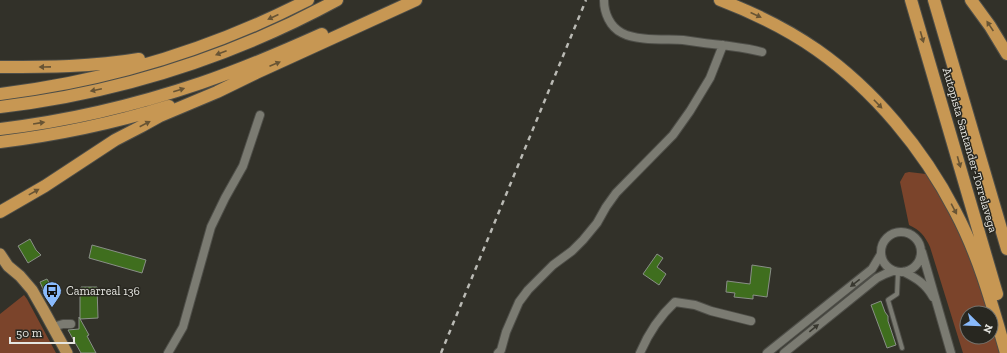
<svg xmlns="http://www.w3.org/2000/svg" width="1007" height="353" viewBox="0 0 1007 353" font-family="'Zilla Slab',serif">
<rect width="100%" height="100%" fill="#323129"/>
<path fill="#7b442b" d="M 909,172 L 926,174 L 945,205 L 960,235 L 972,264 L 988,313 L 967,313 L 967,337 L 991,337 L 991,322 L 1000,353 L 963,353 L 930,247 C 925,236 920,230 909,225 L 900,182 L 905,173 Z
M 24,295 L 27,299 L 56,353 L 0,353 L 0,314 Z"/>
<path fill="#3f6e1e" stroke="#898f87" d="M 30,239 L 36,250 L 41,255 L 28,263 L 18,246 Z
M 92,245 L 146,260 L 142,273 L 89,258 Z
M 657,254 L 663,258 L 657,267 L 666,274 L 659,285 L 643,274 Z
M 752,265 L 771,268 L 767,297 L 753,295 L 753,299 L 734,297 L 735,293 L 726,292 L 727,281 L 750,284 Z
M 47,279 L 57,296 L 49,301 L 42,289 L 43,289 L 40,282 Z
M 81,287 L 97,287 L 98,318 L 80,319 L 80,293 L 81,293 Z
M 881,301 L 885,312 L 888,316 L 888,321 L 896,345 L 887,348 L 871,305 Z
M 79,317 L 89,335 L 87,336 L 96,353 L 81,353 L 68,330 L 79,329 Z"/>
<g fill="none" stroke-linecap="round" stroke-linejoin="round">
<defs>
<path id="service" d="M 898,272 L 897,294 L 888,300 L 902,348"/>
<path id="minor" d="M 604,0 C 604,13 610,27 622,33 C 637,41 665,39 683,40 C 696,42 709,44 722,45 C 736,47 748,48 762,52
M881 252a20 20 0 1 1 40 0a20 20 0 1 1-40 0Z
M 922,252 L 951,353
M 904,272 C 916,278 926,284 933,297
M 53,327 L 63,324 L 71,324
M 168,353 L 183,327 L 211,227 L 225,198 L 243,166 L 260,115
M 498,353 L 501,350 L 506,332 L 519,302 L 528,290 L 553,265 L 572,251 L 583,240 L 597,223 L 606,207 L 616,193 L 673,135 L 690,111 L 710,78 L 723,45
M 640,353 C 648,334 660,316 675,302 L 695,305 L 711,311 L 751,321
M 767,353 L 872,269 L 881,254
M 784,353 L 877,278 L 885,274 L 893,271"/>
<path id="trunk" d="M 0,254 L 8,266 L 20,276 L 32,290 L 44,311 L 67,353"/>
<path id="motorway" d="M 720,0 C 754,13 787,29 817,50 C 874,90 923,149 955,211 C 979,256 992,304 1006,353
M 911,0 L 997,294
M 934,0 L 1007,249
M 971,0 L 990,26 L 1007,54
M 0,67 C 46,67 93,67 139,59
M 0,94 C 107,81 212,49 308,0
M 0,107 C 118,93 232,57 337,0
M 0,129 C 68,121 136,105 201,83 C 242,69 282,52 322,34
M 0,142 C 57,135 114,123 169,106
M 0,212 L 45,186 L 115,140 L 142,126 L 160,116 L 217,92 L 256,73 L 416,0"/>
</defs>
<use href="#service" stroke="#4e4e48" stroke-width="6"/>
<use href="#minor" stroke="#4e4e48" stroke-width="10"/>
<use href="#trunk" stroke="#4e4e48" stroke-width="13"/>
<use href="#motorway" stroke="#4e4e48" stroke-width="14"/>
<use href="#service" stroke="#7b7b72" stroke-width="4"/>
<use href="#minor" stroke="#7b7b72" stroke-width="8"/>
<use href="#trunk" stroke="#b89259" stroke-width="11"/>
<use href="#motorway" stroke="#c79753" stroke-width="12"/>
<path stroke="#babab4" stroke-width="2.5" stroke-dasharray="5 5" stroke-linecap="butt" d="M 441,353 L 586,0"/>
</g>
<defs><path id="oneway-solid" d="M-6-.8H1V-3.2L6.5 0L1 3.2V.8H-6Z"/></defs>
<g fill="#685434">
<use href="#oneway-solid" transform="translate(756 15) rotate(25)"/>
<use href="#oneway-solid" transform="translate(273 17) rotate(155)"/>
<use href="#oneway-solid" transform="translate(990 26) rotate(-124)"/>
<use href="#oneway-solid" transform="translate(922 37) rotate(74)"/>
<use href="#oneway-solid" transform="translate(221 53) rotate(159)"/>
<use href="#oneway-solid" transform="translate(275 64) rotate(-23)"/>
<use href="#oneway-solid" transform="translate(45 67) rotate(179)"/>
<use href="#oneway-solid" transform="translate(96 90) rotate(168)"/>
<use href="#oneway-solid" transform="translate(179 90) rotate(-17)"/>
<use href="#oneway-solid" transform="translate(878 104) rotate(46)"/>
<use href="#oneway-solid" transform="translate(39 123) rotate(-9)"/>
<use href="#oneway-solid" transform="translate(145 124) rotate(-27)"/>
<use href="#oneway-solid" transform="translate(959 162) rotate(74)"/>
<use href="#oneway-solid" transform="translate(34 192) rotate(-29)"/>
<use href="#oneway-solid" transform="translate(954 209) rotate(62)"/>
</g>
<g fill="#393830">
<use href="#oneway-solid" transform="translate(855 283) rotate(142)"/>
<use href="#oneway-solid" transform="translate(814 328) rotate(-39)"/>
</g>
<defs>
<symbol id="bus-pin" viewBox="-11 -11 22 30"><path d="M0 17L-7.5 6A9.5 9.5 0 1 1 7.5 6Z" fill="#89bafc" stroke="#282720"/><path d="M-5-6H5V4H4V6H2V4H-2V6H-4V4H-5ZM-3.5-4V0h7V-4ZM-3.5 1.2v1.5H-2V1.2ZM2 1.2v1.5H3.5V1.2Z" fill="#111"/></symbol>
</defs>
<g fill-rule="evenodd">
<use href="#bus-pin" x="41" y="280" width="22" height="30"/>
</g>
<g text-anchor="middle" dominant-baseline="central" stroke-width="3" stroke-linejoin="round" paint-order="stroke">
<g font-size="12" fill="#e5e5e0" stroke="#282720">
<text transform="translate(970 150) rotate(74)">Autopista Santander-Torrelavega</text>
</g>
<g font-size="12" fill="#e5e5e0" stroke="#282720" text-anchor="start">
<text x="66" y="291">Camarreal 136</text>
</g>
</g>
<g transform="translate(979 325) rotate(113)"><circle r="19" fill="#282720" stroke="#74736d"/>
<path d="M0-3L7 15L0 10L-7 15Z" fill="#89bafc"/>
<text y="-6" font-size="11" font-weight="bold" text-anchor="middle" fill="#e5e5e0">N</text>
</g>
<path d="M10 337v6h64v-6" fill="none" stroke="#e5e5e0" stroke-width="2"/>
<text x="16" y="337" font-size="12" fill="#e5e5e0" stroke="#282720" stroke-width="3" paint-order="stroke">50 m</text>
</svg>
